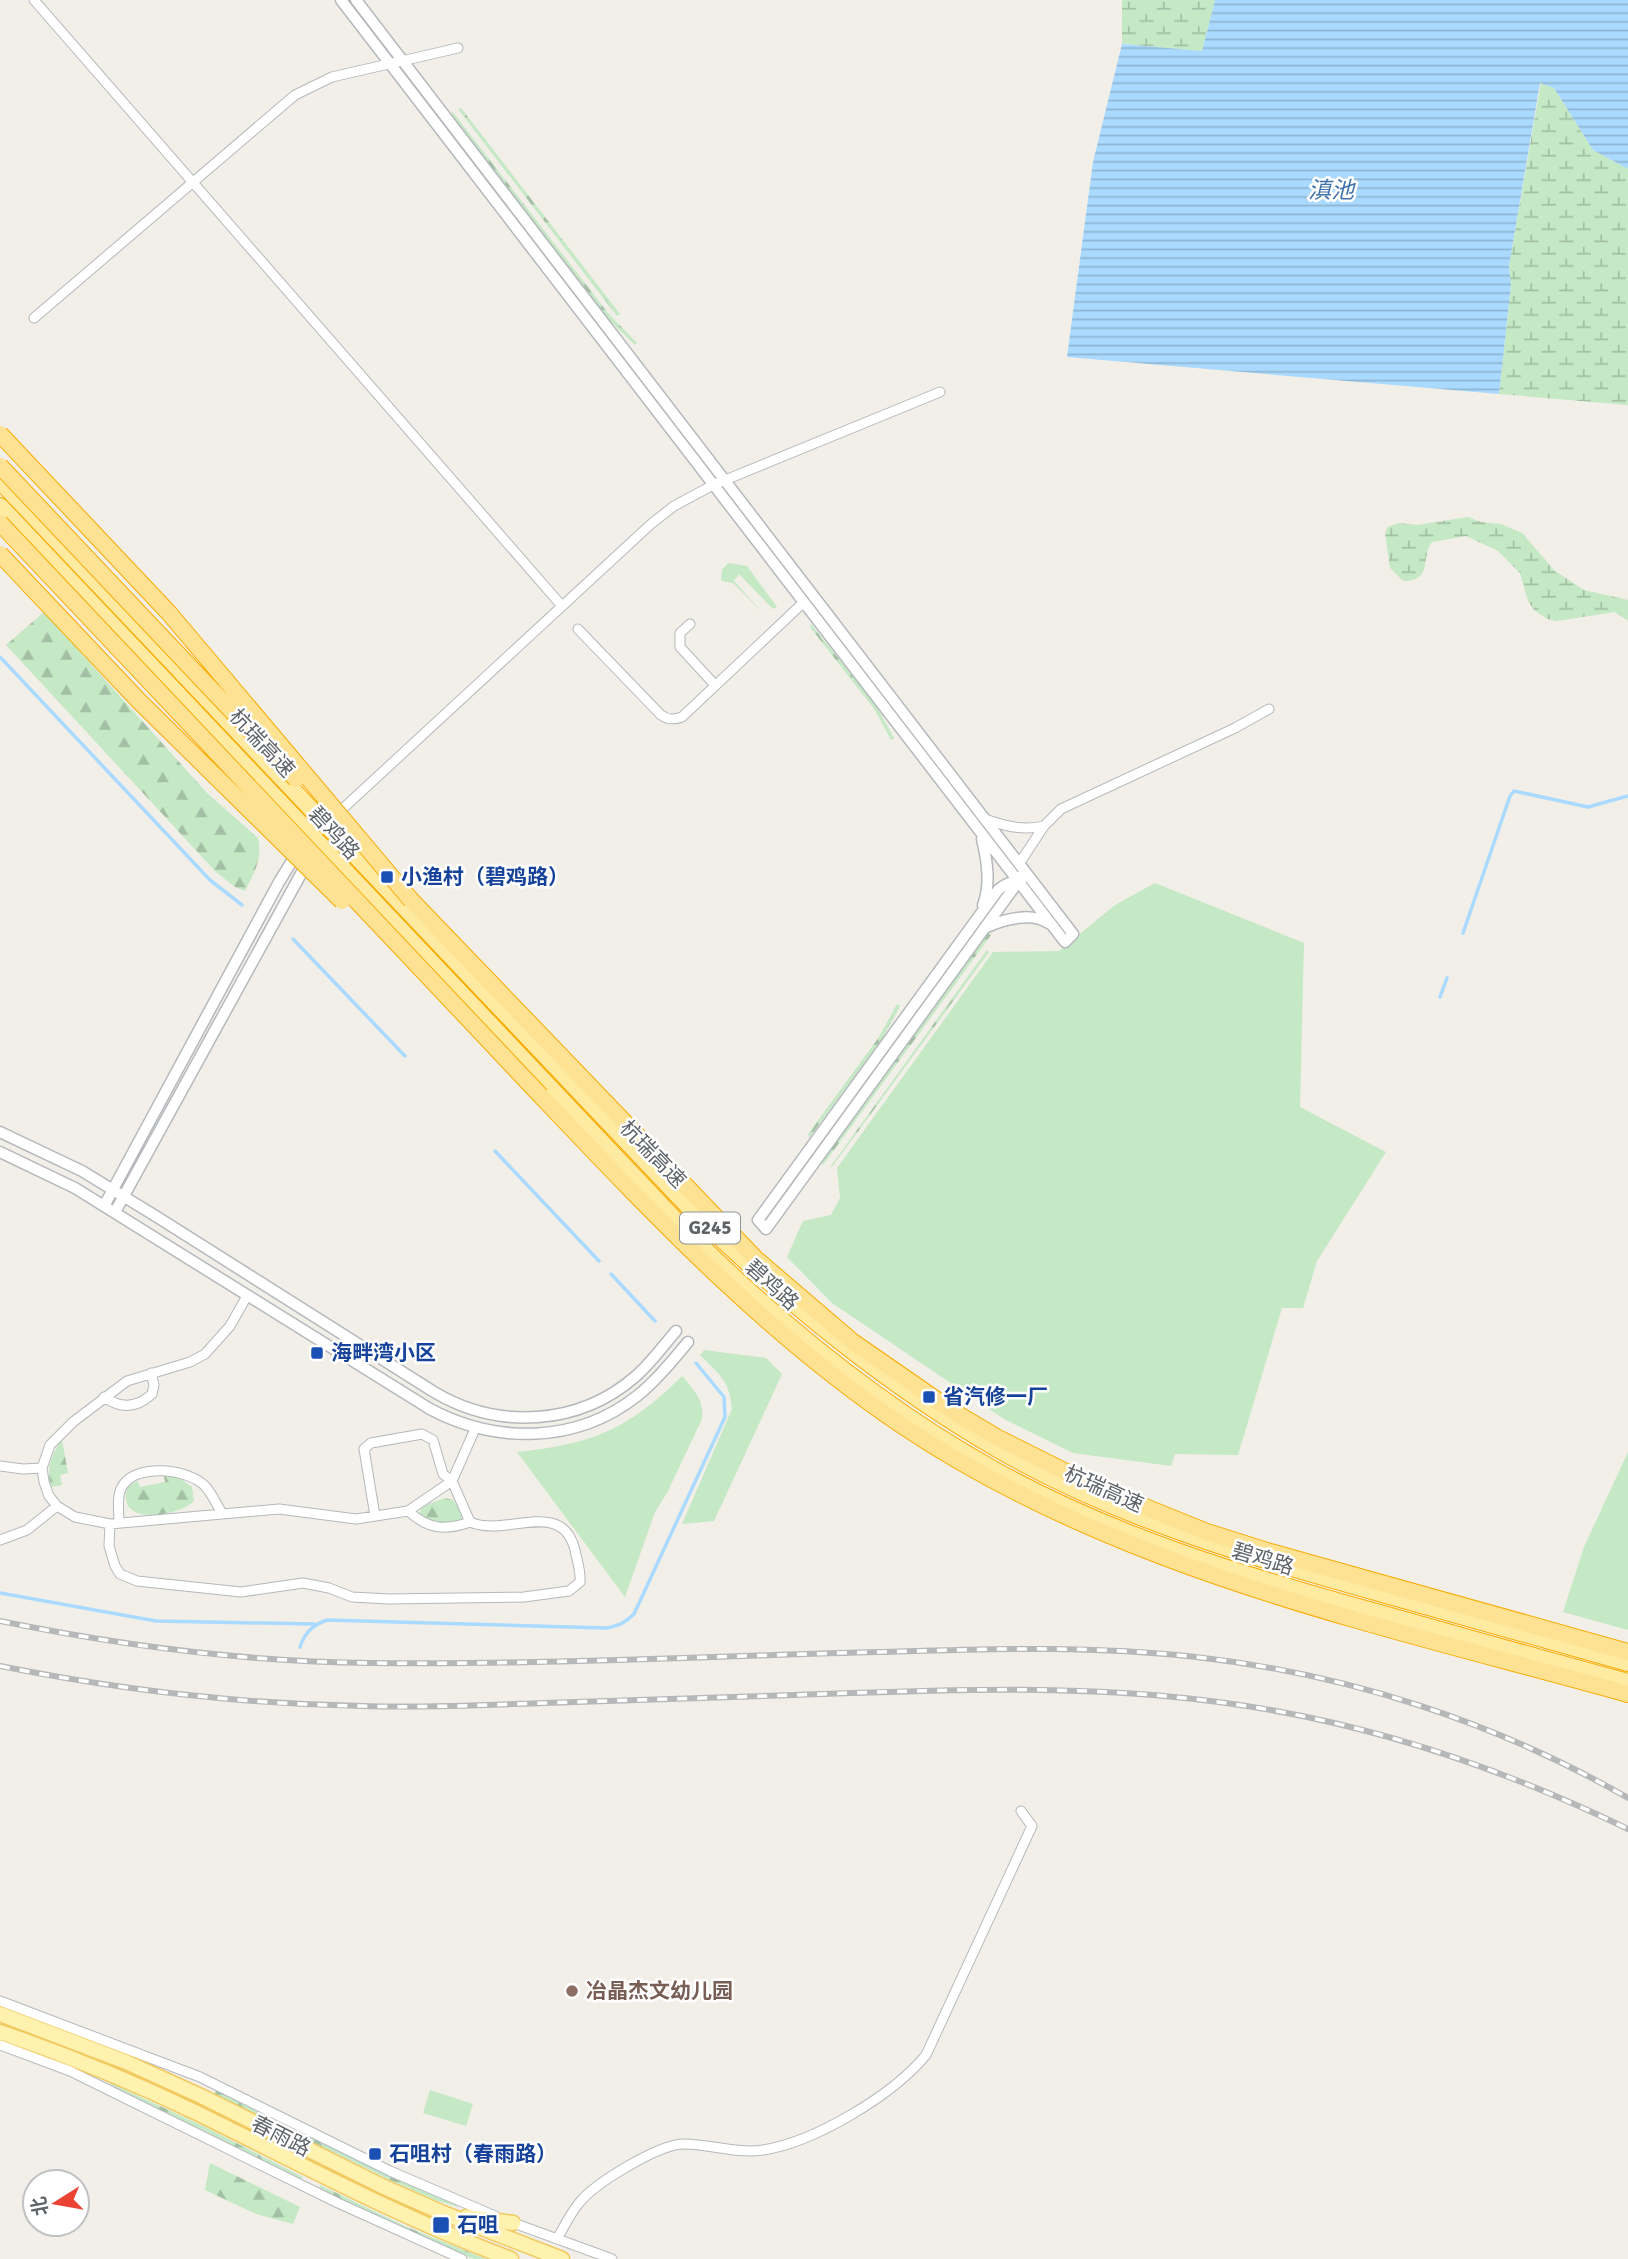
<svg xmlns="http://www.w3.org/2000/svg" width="1628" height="2259" viewBox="0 0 1628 2259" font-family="Signika,'Noto Sans SC',sans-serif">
<defs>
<pattern id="forest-firs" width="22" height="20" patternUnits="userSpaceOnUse" patternTransform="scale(1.75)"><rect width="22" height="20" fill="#c5e8c5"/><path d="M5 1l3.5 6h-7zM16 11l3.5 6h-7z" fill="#a3c0a4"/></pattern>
<pattern id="wetland-marsh" width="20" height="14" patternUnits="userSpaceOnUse" patternTransform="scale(1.75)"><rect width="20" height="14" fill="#c5e8c5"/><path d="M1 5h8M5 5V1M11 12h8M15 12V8" fill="none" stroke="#a3c0a4"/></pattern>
<pattern id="water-rules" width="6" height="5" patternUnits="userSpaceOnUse" patternTransform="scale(1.75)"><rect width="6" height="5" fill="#aadaff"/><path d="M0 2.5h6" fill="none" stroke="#8eb4d2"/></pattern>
</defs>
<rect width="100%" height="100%" fill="#f1efe8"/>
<path fill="#c5e8c5" d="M 728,563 L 747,566 L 777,607 L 773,609 L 739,574 L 734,581 L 763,613 L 733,583 L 721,581 L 722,570 Z
M 1155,883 L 1304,943 L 1300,1107 L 1386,1152 L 1317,1261 L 1303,1308 L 1282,1308 L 1238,1455 L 1175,1454 L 1171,1466 L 1073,1453 L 1004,1419 L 832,1303 L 787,1257 L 803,1221 L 831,1215 L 840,1198 L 837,1168 L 993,952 L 1059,951 L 1115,905 Z
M 704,1350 L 766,1358 L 782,1374 L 714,1521 L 682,1524 L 732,1409 C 730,1381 719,1374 700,1355 Z
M 682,1376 C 694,1390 704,1399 702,1419 L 667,1493 L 655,1512 L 625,1597 L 517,1452 C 592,1444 628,1430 682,1376 Z
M 1628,1452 L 1628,1630 L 1563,1612 L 1584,1547 Z
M 430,2090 L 473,2104 L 466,2126 L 423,2113 Z"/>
<path fill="url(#forest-firs)" d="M 461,108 L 620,314 L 617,316 L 458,109 Z
M 452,111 L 608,313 L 637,343 L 635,345 L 605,316 L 452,116 Z
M 44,612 L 207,793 L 258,838 C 263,858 254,874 245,891 L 235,887 L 216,872 L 6,645 Z
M 811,624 L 877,707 L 894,738 L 891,740 L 875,710 L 810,627 Z
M 987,933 L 991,935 L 823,1165 L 822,1162 Z
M 987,950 L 989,952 L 832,1167 L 831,1166 Z
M 897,1004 L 900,1006 L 882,1039 L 809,1138 L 808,1134 L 879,1037 Z
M 62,1439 L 68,1473 L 60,1475 L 62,1485 L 51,1487 C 46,1468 51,1456 62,1439 Z
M 164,1476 L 178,1477 L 192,1487 L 194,1501 C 179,1517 113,1527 128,1486 L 138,1481 L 140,1487 L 165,1482 Z
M 445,1498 L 453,1500 L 461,1511 L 462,1519 L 457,1524 C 443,1525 429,1526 419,1514 L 423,1506 Z
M 106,2081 L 205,2127 L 303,2177 L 301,2181 L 204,2131 L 124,2094 Z
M 215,2089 L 459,2205 L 458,2207 L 435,2200 L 390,2180 L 215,2094 Z
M 210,2163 L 300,2207 L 293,2224 L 256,2214 L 205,2190 Z
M 320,2185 L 407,2227 L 486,2259 L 475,2259 L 448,2249 L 319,2190 Z"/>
<path fill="url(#wetland-marsh)" d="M 1122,0 L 1215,0 L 1202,51 L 1122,44 Z
M 1541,82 L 1554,88 L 1593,150 L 1628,169 L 1628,405 L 1499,394 L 1511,285 L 1509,266 Z
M 1468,517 L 1481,522 L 1501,524 L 1522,533 L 1555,571 L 1584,590 L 1628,600 L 1628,621 L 1615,612 L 1557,621 L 1547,619 L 1534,610 L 1528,601 L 1520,573 L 1498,551 L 1466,536 L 1432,542 C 1420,557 1434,581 1403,581 L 1390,568 L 1385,533 L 1388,527 L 1398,523 L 1417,525 Z"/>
<path fill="url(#water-rules)" d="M 1215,0 L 1628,0 L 1628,169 L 1593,150 L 1554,88 L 1540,83 L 1509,266 L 1511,285 L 1499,394 L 1067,357 L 1093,162 L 1122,44 L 1202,51 Z"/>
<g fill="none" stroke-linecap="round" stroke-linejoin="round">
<path stroke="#aadaff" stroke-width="3.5" d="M 0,657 L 210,880 L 242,905
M 1463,933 L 1510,796 L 1514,791 L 1588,807 L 1628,796
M 293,939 L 405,1056
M 1440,997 L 1447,978
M 495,1151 L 599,1261
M 611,1274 L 655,1321
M 0,1593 L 156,1621 L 314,1624
M 300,1647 C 305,1632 313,1625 327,1620 L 606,1628 C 618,1626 625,1623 634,1614 L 725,1417 L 724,1397 L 696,1363"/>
<defs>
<path id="minor" d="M 34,0 L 562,606
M 34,318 L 295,95 L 332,77 L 458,48
M 690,624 L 680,633 L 680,647 L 715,685
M 578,629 L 661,715 C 668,720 674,720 682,717 L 804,602
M 337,814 L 651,524 L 674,506 L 713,485 L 940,392
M 985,819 C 1004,826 1023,831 1044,826
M 1019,864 L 1044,826 L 1061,809 L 1235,728 L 1269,709
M 247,1296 L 230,1326 L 205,1354 L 190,1362 L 127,1381 L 73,1422 L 50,1445 L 42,1468 L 44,1482 L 49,1496 L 57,1506 L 75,1517 L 110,1524 L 279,1509 L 356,1519 L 408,1511 L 452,1481 L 475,1429
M 104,1397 C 121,1409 137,1408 152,1394 L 154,1385 L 151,1373
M 0,1466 L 23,1469 L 42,1468
M 408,1511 C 428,1529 445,1531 470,1522
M 119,1523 C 119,1512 116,1495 123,1485 C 138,1463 187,1469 204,1485 C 212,1493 216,1504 222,1513
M 110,1524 L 109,1546 L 115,1566 L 120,1574 L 137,1581 L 241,1592 L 303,1583 L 329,1588 L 352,1597 L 389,1599 L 524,1597 L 569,1591 L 580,1582 C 581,1571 577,1561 575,1550 C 562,1497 506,1538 470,1522 L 452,1481 L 443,1474 L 433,1440 L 422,1434 L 371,1443 L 364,1449 L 375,1516
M 0,1540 L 27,1530 L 57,1506
M 0,2001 L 200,2077 L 390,2171 L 495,2216
M 0,2045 L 70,2071 L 338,2203 L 462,2259
M 508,2221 L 612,2259
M 557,2239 C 564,2227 570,2214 579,2203 C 595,2183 659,2144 684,2144 C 710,2144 737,2154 763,2150 C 815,2142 893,2095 926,2055 L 1032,1826 L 1021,1811"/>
<path id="tertiary" d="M 341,0 L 1065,942 L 1073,934 L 356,0
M 982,839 C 987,860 991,884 983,905
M 1018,877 L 1018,882 L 766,1229 L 758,1220 L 998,890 C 1005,884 1012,880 1021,882
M 987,927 C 1004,919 1032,912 1048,923
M 0,1132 L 82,1171 L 154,1215 L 434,1392 C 498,1430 579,1426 636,1376 C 651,1363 663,1346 676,1331
M 0,1152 L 75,1188 L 430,1409 C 496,1444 576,1444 637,1396 C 656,1381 672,1361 688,1342
M 104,1206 L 279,882 L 292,861 L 301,853
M 115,1212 L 302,872 L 310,864"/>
<path id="primary" d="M 0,2014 L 126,2062 L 203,2097 L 384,2187 L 443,2213 L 562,2259
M 0,2032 C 67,2055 133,2082 197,2113 C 301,2164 403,2219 511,2259
M 466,2217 L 513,2223"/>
<path id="trunk" d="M 0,481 L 699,1218 C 791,1306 888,1386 999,1450 C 1117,1518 1249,1557 1379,1593 C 1462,1616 1545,1639 1628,1663
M 0,506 L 687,1232 C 779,1323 880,1406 993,1469 C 1116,1538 1252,1578 1387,1615 C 1467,1638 1548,1660 1628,1682"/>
<path id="motorway" d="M 411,900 L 756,1259 L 853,1342 L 954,1412 L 998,1438 L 1098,1488 L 1207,1532 L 1267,1551 L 1628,1652
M 541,1096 C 654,1215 766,1334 903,1426 C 1119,1571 1381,1625 1628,1694"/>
</defs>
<use href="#minor" stroke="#b5b8bc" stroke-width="11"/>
<use href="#tertiary" stroke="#b5b8bc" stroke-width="13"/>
<use href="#primary" stroke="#f2c960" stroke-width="17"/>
<use href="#trunk" stroke="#f9ab00" stroke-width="18"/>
<use href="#motorway" stroke="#f9ab00" stroke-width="18"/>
<use href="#minor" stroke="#fff" stroke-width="9"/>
<use href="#tertiary" stroke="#fff" stroke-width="10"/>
<use href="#primary" stroke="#fff2af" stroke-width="14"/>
<use href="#trunk" stroke="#feeaa1" stroke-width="16"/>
<use href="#motorway" stroke="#fde293" stroke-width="16"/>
<defs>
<path id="rail" d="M 0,1621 C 123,1646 246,1662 372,1663 C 541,1665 710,1656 880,1652 C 985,1649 1091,1645 1196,1657 C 1347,1674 1496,1722 1628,1798
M 0,1666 C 120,1690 241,1704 363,1706 C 424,1708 484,1705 545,1703 C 628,1700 711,1698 794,1695 C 938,1690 1083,1683 1226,1703 C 1366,1722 1500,1767 1628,1829"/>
</defs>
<use href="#rail" stroke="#b6b7b8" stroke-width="6"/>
<use href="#rail" stroke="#fff" stroke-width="3.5" stroke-dasharray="10" stroke-linecap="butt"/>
<defs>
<path id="motorway-bridge" d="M 0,434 L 169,613 L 411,900
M 0,466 L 296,779
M 0,523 L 541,1096
M 0,554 L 139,701 L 342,901"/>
</defs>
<use href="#motorway-bridge" stroke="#f9ab00" stroke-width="18" stroke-linecap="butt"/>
<use href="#motorway-bridge" stroke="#fde293" stroke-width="16"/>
</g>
<g fill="#1a4fb4" stroke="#fff" stroke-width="2.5">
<rect x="380" y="870" width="14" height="14" rx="3.5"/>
<rect x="310" y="1346" width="14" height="14" rx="3.5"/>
<rect x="922" y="1390" width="14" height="14" rx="3.5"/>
<rect x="368" y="2147" width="14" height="14" rx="3.5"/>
<rect x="432" y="2216" width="18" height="18" rx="3.5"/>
</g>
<circle fill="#8d6e63" stroke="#fff" stroke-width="2.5" cx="572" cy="1991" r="7"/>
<g text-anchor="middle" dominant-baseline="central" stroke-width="5" stroke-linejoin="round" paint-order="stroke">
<rect fill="#fff" stroke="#8f9295" stroke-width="2" x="680" y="1212.5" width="60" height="31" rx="5"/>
<g font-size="19" font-weight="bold" fill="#5f6368">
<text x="710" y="1228">G245</text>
</g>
<g font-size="21" fill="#5f6368" stroke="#fff">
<text transform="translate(262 743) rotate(47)">杭瑞高速</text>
<text transform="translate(334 833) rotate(47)">碧鸡路</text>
<text transform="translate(653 1154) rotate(46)">杭瑞高速</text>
<text transform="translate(772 1285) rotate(42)">碧鸡路</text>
<text transform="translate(1104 1489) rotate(24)">杭瑞高速</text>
<text transform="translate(1263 1559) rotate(17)">碧鸡路</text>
<text transform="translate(281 2136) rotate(27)">春雨路</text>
</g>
<g font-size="21" font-weight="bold" fill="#164399" stroke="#fff" text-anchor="start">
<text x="401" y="877">小渔村（碧鸡路）</text>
<text x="331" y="1353">海畔湾小区</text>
<text x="943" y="1397">省汽修一厂</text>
<text x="389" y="2154">石咀村（春雨路）</text>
<text x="457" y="2225">石咀</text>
</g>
<g font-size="21" font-weight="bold" fill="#785e54" stroke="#fff" text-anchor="start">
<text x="586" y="1991">冶晶杰文幼儿园</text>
</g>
<g font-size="23" font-style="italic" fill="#4174aa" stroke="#fff">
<text x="1331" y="190">滇池</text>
</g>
</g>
<g transform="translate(56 2203) rotate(259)"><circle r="33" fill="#ffffff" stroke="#bfc1c3" stroke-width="2"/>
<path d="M0-5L12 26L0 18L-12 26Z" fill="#ea4335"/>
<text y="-10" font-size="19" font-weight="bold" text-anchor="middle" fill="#5f6368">北</text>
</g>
</svg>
